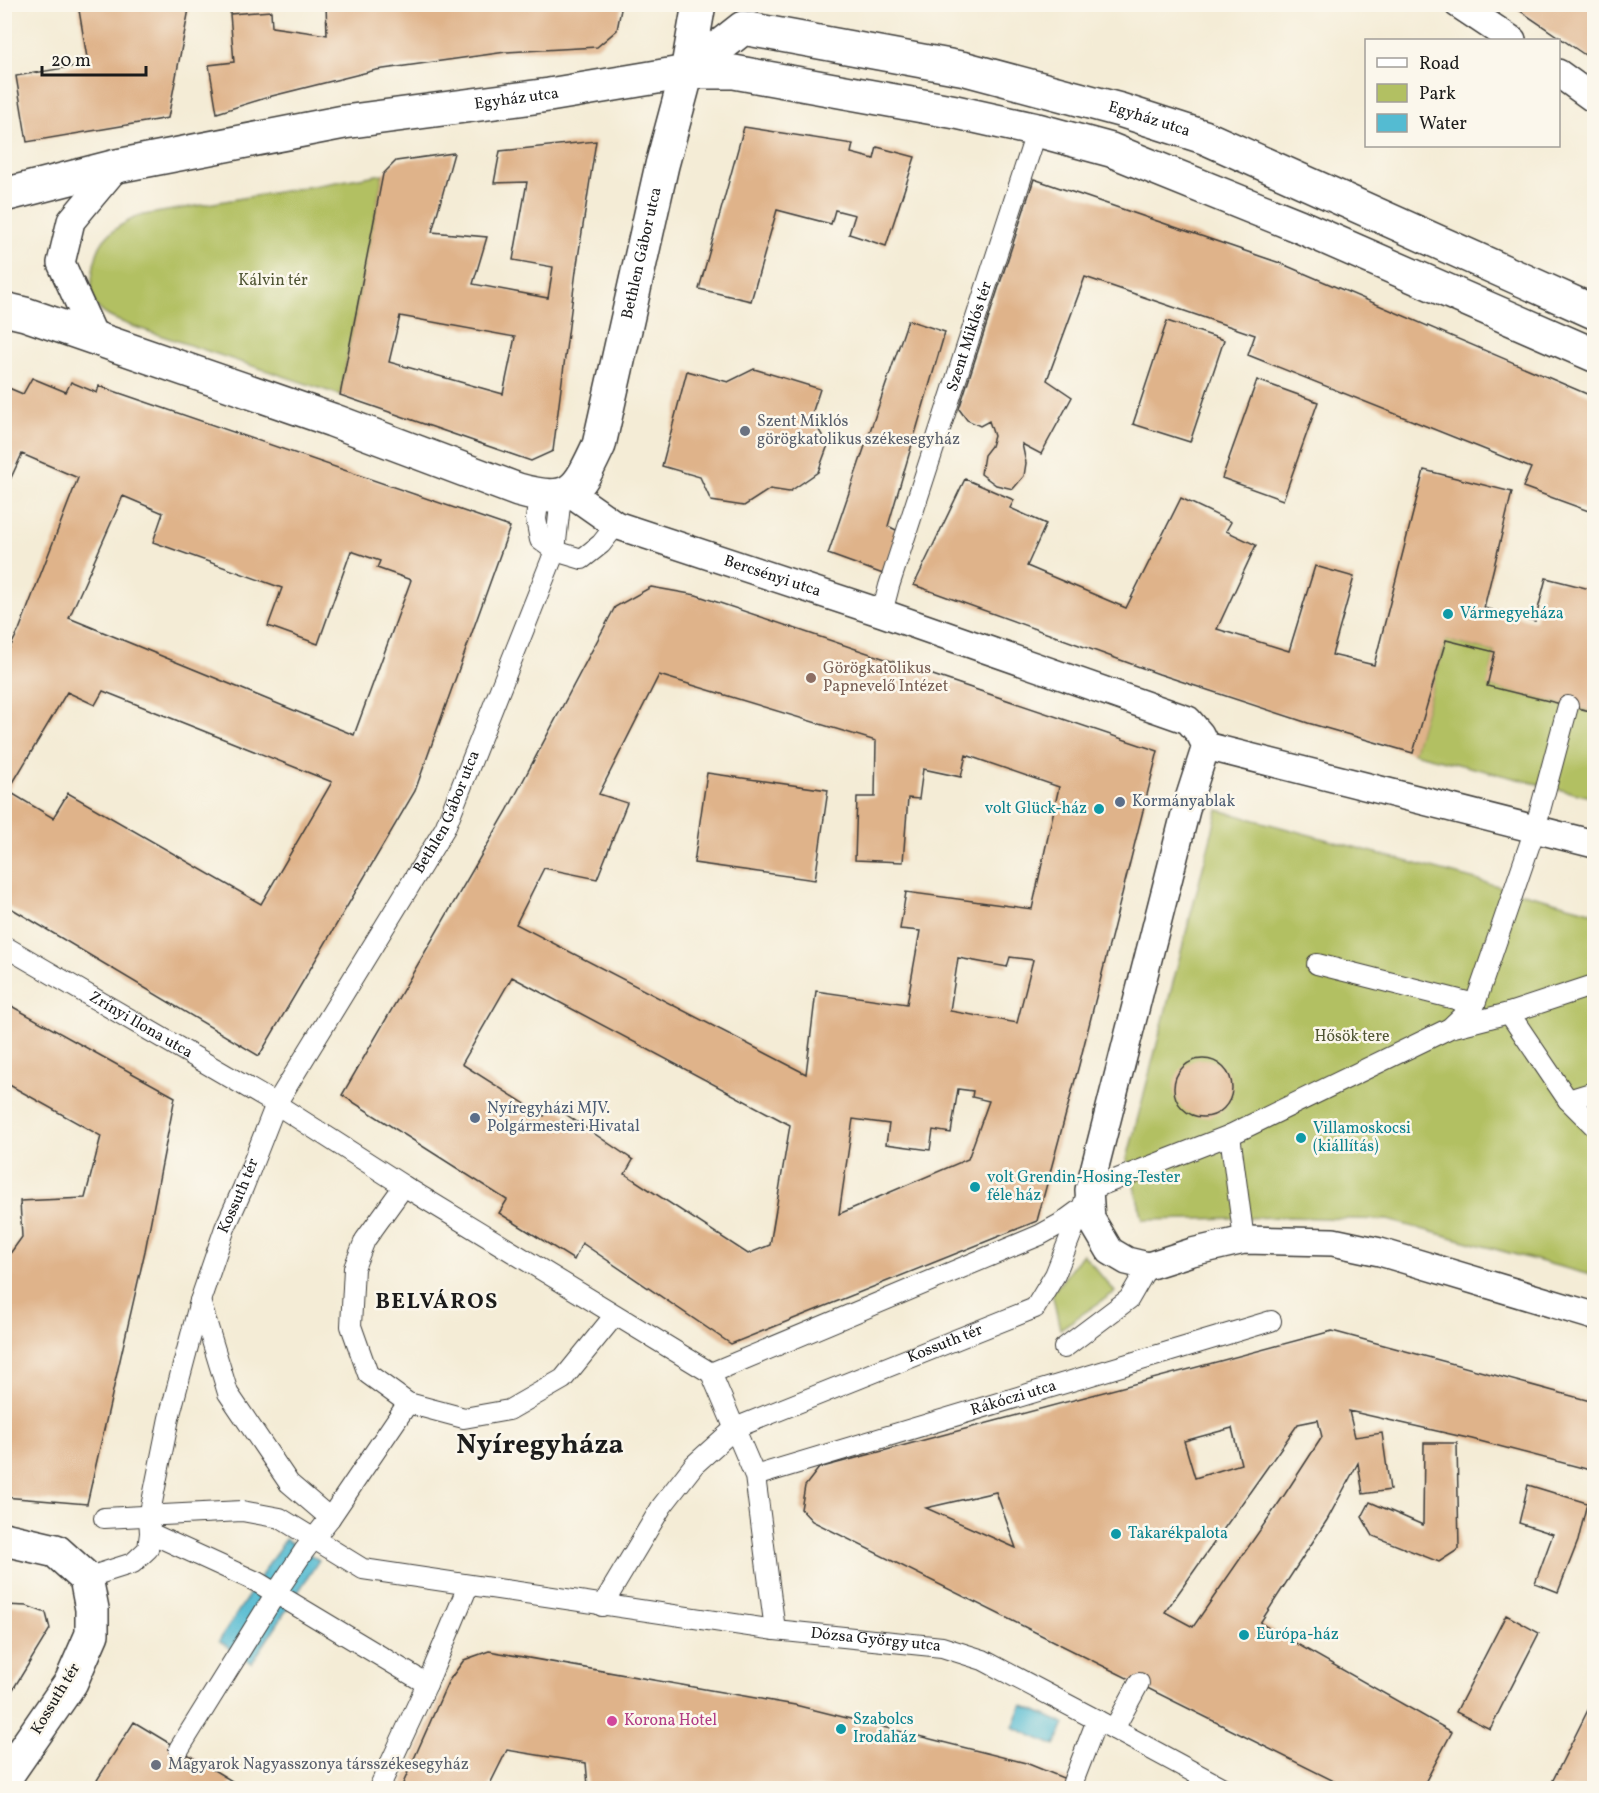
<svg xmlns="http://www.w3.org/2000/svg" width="1599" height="1793" viewBox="0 0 1599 1793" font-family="Vollkorn,serif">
<rect width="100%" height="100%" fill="#fbf7ec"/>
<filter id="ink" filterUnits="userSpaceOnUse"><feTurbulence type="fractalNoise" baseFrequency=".0167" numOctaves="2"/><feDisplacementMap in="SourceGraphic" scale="12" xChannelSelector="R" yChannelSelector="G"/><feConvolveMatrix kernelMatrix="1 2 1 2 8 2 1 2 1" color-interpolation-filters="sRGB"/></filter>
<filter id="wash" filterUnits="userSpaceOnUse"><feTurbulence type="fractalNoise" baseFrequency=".008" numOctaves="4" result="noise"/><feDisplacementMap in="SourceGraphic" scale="24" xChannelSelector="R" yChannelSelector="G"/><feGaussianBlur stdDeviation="1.35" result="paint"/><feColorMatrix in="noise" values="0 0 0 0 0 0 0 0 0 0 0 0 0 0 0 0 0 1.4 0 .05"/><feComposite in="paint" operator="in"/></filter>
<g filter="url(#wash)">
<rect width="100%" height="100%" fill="#f4ecd6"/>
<path fill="#b2c062" stroke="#676e3f" stroke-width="1.5" d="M 383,174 L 340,395 L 129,325 C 117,320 106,317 97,307 C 86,294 94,253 104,240 C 113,228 125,223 138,216 Z
M 1446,640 L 1495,652 L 1488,686 L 1594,712 L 1594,798 L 1413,753 Z
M 1218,810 L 1594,912 L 1594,1276 L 1388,1220 L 1287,1217 L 1143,1220 L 1127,1159 Z
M 1083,1254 L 1115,1292 L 1060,1329 L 1052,1293 Z"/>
<path fill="#54bbd2" stroke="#386c77" stroke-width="1.5" d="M 285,1539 L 319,1560 L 252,1663 L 219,1641 Z
M 1022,1705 L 1065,1724 L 1055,1746 L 1013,1727 Z"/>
<g id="blocks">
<path fill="#dfb38a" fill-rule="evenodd" d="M 78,4 L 190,4 L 168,118 L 27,142 L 16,76 L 88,64 Z
M 326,4 L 622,4 L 617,30 L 597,47 L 506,52 L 376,70 L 272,96 L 217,113 L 209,65 L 234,62 L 230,14 L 271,11 L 272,27 L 327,35 Z
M 1510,4 L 1594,4 L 1594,61 L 1585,55 Z
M 744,127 L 853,144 L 851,153 L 874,159 L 877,147 L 915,157 L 886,246 L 849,234 L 855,215 L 835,210 L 831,224 L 777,210 L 751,301 L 699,289 Z
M 596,141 L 576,271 L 553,451 L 531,461 L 340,395 L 383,174 L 396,161 L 454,153 L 432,232 L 487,237 L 473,284 L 548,298 L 553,267 L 513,260 L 527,182 L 494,183 L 500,151 ZM 400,316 L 515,337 L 503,394 L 389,362 Z
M 1034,179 L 1280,263 L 1594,397 L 1594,513 L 1523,487 L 1531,468 L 1248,355 L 1255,335 L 1085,277 L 1047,380 L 1072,397 L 1041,454 L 1022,444 L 1026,463 L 1024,476 L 1013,489 L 996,485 L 981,474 L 984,455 L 991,446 L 994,436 L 989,421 L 980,426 L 967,420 L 959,409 Z
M 908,320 L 945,332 L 888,526 L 898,531 L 883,574 L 828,554 Z
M 1167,321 L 1224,340 L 1190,442 L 1133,424 Z
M 754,369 L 820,389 L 811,417 L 828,445 L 818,472 L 789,492 L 770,489 L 744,506 L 711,501 L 700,477 L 662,466 L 687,371 L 728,382 Z
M 32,378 L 66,392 L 71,382 L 97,393 L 99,386 L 510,527 L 415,791 L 259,1056 L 4,904 L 4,659 L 19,630 L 78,478 L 22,454 L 4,493 L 4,386 L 23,394 ZM 123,496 L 163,513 L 153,542 L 282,588 L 268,626 L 318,644 L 351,551 L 380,561 L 377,568 L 411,580 L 354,735 L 69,618 ZM 103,691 L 332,782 L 261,904 L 68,793 L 53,818 L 8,791 L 67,692 L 95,705 Z
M 1257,380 L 1318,402 L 1283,500 L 1222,478 Z
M 1424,470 L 1512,492 L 1484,608 L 1535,621 L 1546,578 L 1594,590 L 1594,712 L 1487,686 L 1495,652 L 1446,640 L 1413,753 L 1308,723 L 1159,674 L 914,585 L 965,479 L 1014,500 L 1010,508 L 1046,524 L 1027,566 L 1126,608 L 1181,498 L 1231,522 L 1226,531 L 1256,545 L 1217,629 L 1289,651 L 1315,566 L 1354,577 L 1332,655 L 1374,665 Z
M 651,587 L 696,595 L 1158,751 L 1079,1065 L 1037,1221 L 731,1344 L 582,1243 L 574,1260 L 499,1213 L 507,1200 L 342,1095 L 507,811 L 615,607 ZM 659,675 L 876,741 L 875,797 L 857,797 L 855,860 L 903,862 L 908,798 L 919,799 L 923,769 L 961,777 L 966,755 L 1059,787 L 1032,909 L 906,892 L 900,929 L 920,931 L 907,1004 L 816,991 L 806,1074 L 516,924 L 544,868 L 597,879 L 627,803 L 599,794 ZM 1010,957 L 1033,960 L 1017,1023 L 950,1011 L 958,958 L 1007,967 ZM 512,977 L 790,1125 L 770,1245 L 748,1254 L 625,1174 L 633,1160 L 552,1105 L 544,1116 L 462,1064 ZM 958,1089 L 973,1091 L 972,1097 L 989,1101 L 968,1159 L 839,1214 L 853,1119 L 889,1124 L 886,1144 L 930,1150 L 933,1130 L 951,1133 Z
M 707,773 L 828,790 L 815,880 L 694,863 Z
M 4,1002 L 175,1097 L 145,1251 L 87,1504 L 4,1497 L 4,1262 L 22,1237 L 20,1201 L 85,1198 L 101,1136 L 4,1082 Z
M1174 1088a29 29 0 1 1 58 0a29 29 0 1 1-58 0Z
M 1332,1331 L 1594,1402 L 1594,1471 L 1472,1439 L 1349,1411 L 1355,1437 L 1382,1433 L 1390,1490 L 1363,1494 L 1358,1463 L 1327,1520 L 1260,1623 L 1452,1732 L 1422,1788 L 1348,1788 L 812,1521 L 801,1509 L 805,1486 L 819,1468 ZM 1318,1420 L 1322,1437 L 1285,1494 L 1193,1627 L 1165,1612 L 1298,1424 ZM 1232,1428 L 1241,1464 L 1195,1478 L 1184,1441 ZM 996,1492 L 1016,1548 L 926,1508 Z
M 1424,1443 L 1457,1443 L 1459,1549 L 1439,1562 L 1373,1536 L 1362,1517 L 1370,1502 L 1423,1525 Z
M 1528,1485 L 1587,1503 L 1578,1541 L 1558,1592 L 1535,1583 L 1553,1534 L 1519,1523 Z
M 4,1605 L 27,1606 L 46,1613 L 50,1629 L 4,1704 Z
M 1506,1615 L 1539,1633 L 1490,1729 L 1456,1712 Z
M 489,1651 L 795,1705 L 1026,1763 L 1088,1788 L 586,1788 L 588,1786 L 586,1763 L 507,1750 L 488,1788 L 401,1788 L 448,1682 L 464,1660 Z
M 1594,1698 L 1594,1788 L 1549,1788 Z
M 134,1722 L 232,1781 L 227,1788 L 92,1788 Z"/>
</g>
</g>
<g filter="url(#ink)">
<use href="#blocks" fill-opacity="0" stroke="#3c3b38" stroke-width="1.5"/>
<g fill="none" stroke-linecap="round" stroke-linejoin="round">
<defs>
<g id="pedestrian">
<path d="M 539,496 L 536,519 L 540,540 L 555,551 L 582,559 L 601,544 L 616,525"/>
<path id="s1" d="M 882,613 L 889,586 L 1037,130"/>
<path id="s2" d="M 4,946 L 276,1104 L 404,1186 L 711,1373 L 755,1476 L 775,1630"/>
<path d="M 1317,964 L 1475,1004"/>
<path d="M 1509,1013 L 1568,1100 L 1594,1126"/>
<path d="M 1452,1026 L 1475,1004 L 1535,829 L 1568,706"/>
<path d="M 1568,1100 L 1594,1092"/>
<path d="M 1230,1135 L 1244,1240"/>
<path d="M 404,1186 L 365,1240 L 354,1268 L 351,1326 L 368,1374 L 408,1403 L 464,1418 L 509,1410 L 563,1379 L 615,1315"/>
<path d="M 200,1301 L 228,1393 L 289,1483 L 330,1518"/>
<path d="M 1064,1348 L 1129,1299 L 1148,1266"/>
<path d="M 711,1373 L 1040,1235 L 1060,1224 L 1082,1208"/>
<path id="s3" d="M 755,1476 L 1271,1321"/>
<path id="s4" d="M 104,1518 L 242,1511 L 280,1518 L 363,1569 L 775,1630 L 942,1647 L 983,1660 L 1097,1720 L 1223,1788"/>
<path d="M 150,1533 L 257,1582 L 427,1684"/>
<path id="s5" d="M 86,1578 L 133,1563 L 148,1549 L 150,1533 L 149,1517 L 169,1418 L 200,1301 L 225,1228 L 243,1188 L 276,1104 L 445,828 L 555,551 L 561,496"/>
<path id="s6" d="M 602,1606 L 662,1506 L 694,1465 L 735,1428 L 1035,1308 L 1055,1275 L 1089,1190 L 1230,1135 L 1450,1028 L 1509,1013 L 1594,985"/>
<path d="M 1114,1729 L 1139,1683"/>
<path d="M 179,1749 L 276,1593 L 304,1551 L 330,1518 L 408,1403"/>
<path d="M 1073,1782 L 1097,1720"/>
<path d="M 379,1788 L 427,1684 L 468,1586"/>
</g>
<g id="minor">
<path d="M 1458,4 L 1512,40"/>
<path d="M 1558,73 L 1594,99"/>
<path d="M 95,338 L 61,263 L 71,221 L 117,166"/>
<path id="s7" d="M 569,492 L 616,525 L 882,613 L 1188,720 L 1200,734 L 1206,746"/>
<path d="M 1206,746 L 1188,802 L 1089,1190 L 1091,1219 L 1110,1251 L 1127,1261 L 1148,1266 L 1192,1252 L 1244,1240 L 1333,1242 L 1380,1252 L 1594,1316"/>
<path d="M 1206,746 L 1594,844"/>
</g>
<g id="tertiary">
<path id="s8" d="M 687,72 L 743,28 L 966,69 L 1120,110 L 1204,137 L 1594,312"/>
<path id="s9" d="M 4,195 L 117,166 L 344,122 L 549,95 L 687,72 L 734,72 L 956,112 L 1037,130 L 1111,150 L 1299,226 L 1594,355"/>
<path id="s10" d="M 4,309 L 25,314 L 332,420 L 518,490 C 571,505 577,492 599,445 L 662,165 L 687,72 L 699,4"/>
<path d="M 4,1539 L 56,1551 L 86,1578 L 92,1609 L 92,1634 L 71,1682 L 4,1779"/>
</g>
</defs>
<use href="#pedestrian" stroke="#3c3b38" stroke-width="22"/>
<use href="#minor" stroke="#3c3b38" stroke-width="30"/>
<use href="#tertiary" stroke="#3c3b38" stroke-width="36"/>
<use href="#pedestrian" stroke="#fff" stroke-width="20"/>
<use href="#minor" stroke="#fff" stroke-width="27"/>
<use href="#tertiary" stroke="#fff" stroke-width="33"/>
</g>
</g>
<g fill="#6b7280" stroke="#fbf7ec" stroke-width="2">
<circle cx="745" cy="431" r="6"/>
<circle cx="156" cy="1765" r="6"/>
</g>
<g fill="#0f9aa8" stroke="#fbf7ec" stroke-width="2">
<circle cx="1448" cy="614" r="6"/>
<circle cx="1099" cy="809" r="6"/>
<circle cx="1301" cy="1138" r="6"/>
<circle cx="975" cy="1187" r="6"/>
<circle cx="1116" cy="1534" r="6"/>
<circle cx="1244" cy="1635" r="6"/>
<circle cx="841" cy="1729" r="6"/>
</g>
<circle fill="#8d6e63" stroke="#fbf7ec" stroke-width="2" cx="811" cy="678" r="6"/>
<g fill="#5c6f8a" stroke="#fbf7ec" stroke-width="2">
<circle cx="1120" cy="802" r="6"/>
<circle cx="475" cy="1118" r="6"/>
</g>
<circle fill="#d1479c" stroke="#fbf7ec" stroke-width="2" cx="612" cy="1721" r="6"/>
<g text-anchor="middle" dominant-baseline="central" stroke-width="5" stroke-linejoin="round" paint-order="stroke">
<g font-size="16" fill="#1c1c1c" stroke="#fbf7ec">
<text stroke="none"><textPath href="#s9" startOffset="522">Egyház utca</textPath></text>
<text stroke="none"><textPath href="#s8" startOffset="488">Egyház utca</textPath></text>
<text stroke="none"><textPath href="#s10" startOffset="850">Bethlen Gábor utca</textPath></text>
<text stroke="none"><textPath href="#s1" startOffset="290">Szent Miklós tér</textPath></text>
<text stroke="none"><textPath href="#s7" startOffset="222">Bercsényi utca</textPath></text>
<text stroke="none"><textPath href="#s5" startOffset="874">Bethlen Gábor utca</textPath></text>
<text stroke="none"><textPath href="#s2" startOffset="158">Zrínyi Ilona utca</textPath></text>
<text stroke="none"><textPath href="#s5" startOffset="436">Kossuth tér</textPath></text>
<text stroke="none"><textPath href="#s6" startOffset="450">Kossuth tér</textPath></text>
<text stroke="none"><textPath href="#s3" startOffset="270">Rákóczi utca</textPath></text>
<text stroke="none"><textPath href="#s4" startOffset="792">Dózsa György utca</textPath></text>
<text transform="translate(56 1699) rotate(-59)">Kossuth tér</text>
</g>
<g font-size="16" fill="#505534" stroke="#fbf7ec">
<text x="273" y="281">Kálvin tér</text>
<text x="1352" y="1037">Hősök tere</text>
</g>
<g font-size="16" fill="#5b616d" stroke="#fbf7ec" text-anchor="start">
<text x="757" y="422">Szent Miklós<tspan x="757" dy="18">görögkatolikus székesegyház</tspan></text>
<text x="168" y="1765">Magyarok Nagyasszonya társszékesegyház</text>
</g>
<g font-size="16" fill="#0d838f" stroke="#fbf7ec" text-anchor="start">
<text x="1460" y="614">Vármegyeháza</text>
<text x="1087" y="809" text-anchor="end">volt Glück-ház</text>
<text x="1313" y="1129">Villamoskocsi<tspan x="1313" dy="18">(kiállítás)</tspan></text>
<text x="987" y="1178">volt Grendin-Hosing-Tester<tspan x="987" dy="18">féle ház</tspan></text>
<text x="1128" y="1534">Takarékpalota</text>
<text x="1256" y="1635">Európa-ház</text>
<text x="853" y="1720">Szabolcs<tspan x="853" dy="18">Irodaház</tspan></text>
</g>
<g font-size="16" fill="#785e54" stroke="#fbf7ec" text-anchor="start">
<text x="823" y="669">Görögkatolikus<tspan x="823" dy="18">Papnevelő Intézet</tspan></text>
</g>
<g font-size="16" fill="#4e5e75" stroke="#fbf7ec" text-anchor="start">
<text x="1132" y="802">Kormányablak</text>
<text x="487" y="1109">Nyíregyházi MJV.<tspan x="487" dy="18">Polgármesteri Hivatal</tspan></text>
</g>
<g font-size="16" fill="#b23c85" stroke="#fbf7ec" text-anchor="start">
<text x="624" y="1721">Korona Hotel</text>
</g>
<g font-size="22" font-weight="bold" letter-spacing="1.5" fill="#1c1c1c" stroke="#fbf7ec">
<text x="437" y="1302">BELVÁROS</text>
</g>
<g font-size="28" font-weight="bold" fill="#1c1c1c" stroke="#fbf7ec">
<text x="540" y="1445">Nyíregyháza</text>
</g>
</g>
<rect width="1599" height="1793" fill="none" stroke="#fbf7ec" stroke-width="24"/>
<rect x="1365" y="39" width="195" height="108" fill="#fbf7ec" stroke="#a29f99" stroke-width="1.5"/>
<rect x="1377" y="58" width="30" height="9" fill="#ffffff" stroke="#a29f99" stroke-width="1.5"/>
<text x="1419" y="69" font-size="18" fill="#1c1c1c">Road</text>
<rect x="1377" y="84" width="30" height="18" fill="#b2c062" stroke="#a29f99" stroke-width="1.5"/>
<text x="1419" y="99" font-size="18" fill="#1c1c1c">Park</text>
<rect x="1377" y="114" width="30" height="18" fill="#54bbd2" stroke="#a29f99" stroke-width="1.5"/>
<text x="1419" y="129" font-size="18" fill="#1c1c1c">Water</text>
<path d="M42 66v9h104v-9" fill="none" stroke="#1c1c1c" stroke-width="3"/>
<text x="51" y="66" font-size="18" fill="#1c1c1c" stroke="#fbf7ec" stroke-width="4.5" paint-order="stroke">20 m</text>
</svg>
